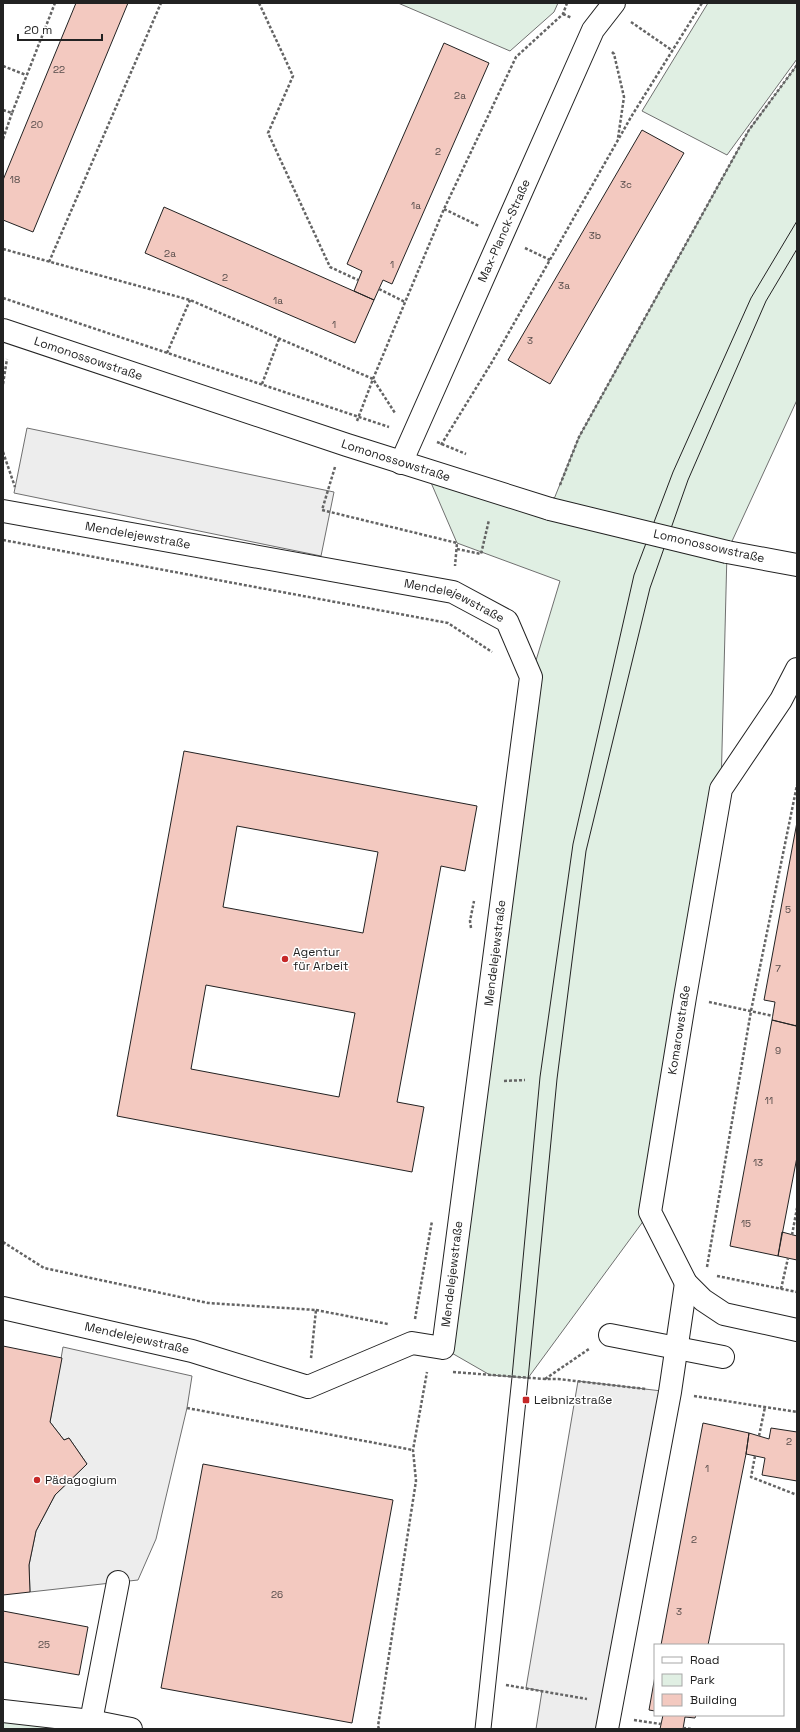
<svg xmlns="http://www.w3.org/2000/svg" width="800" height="1732" viewBox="0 0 800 1732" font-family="'Space Grotesk',sans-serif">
<rect width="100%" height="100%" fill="#fff"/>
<path fill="#e0efe3" stroke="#6f6f6f" d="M 398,3 L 558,3 L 554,12 L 510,51 Z
M 708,3 L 797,3 L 797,59 L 727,155 L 642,111 Z
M 797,65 L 797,400 L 727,552 L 721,789 L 650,1212 L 528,1378 L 490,1375 L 443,1348 L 531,677 L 560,581 L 457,543 L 426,471 L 550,509 L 579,437 L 749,130 Z
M 3,1711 L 131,1729 L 3,1729 Z"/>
<path fill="#ededed" stroke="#6f6f6f" d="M 27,428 L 334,492 L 321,556 L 14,493 Z
M 63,1347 L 192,1376 L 187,1408 L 156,1539 L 138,1580 L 30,1592 L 29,1565 L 36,1531 L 55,1495 L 87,1464 L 69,1438 L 64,1440 L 50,1422 Z
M 578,1381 L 670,1392 L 607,1729 L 536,1729 L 542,1691 L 526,1688 Z"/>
<path fill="#f3c9c0" stroke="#222" fill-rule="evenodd" d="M 76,3 L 128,3 L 33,232 L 3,220 L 3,180 Z
M 444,43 L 489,63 L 392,284 L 383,280 L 374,300 L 354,291 L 362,271 L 347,264 Z
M 642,130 L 684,153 L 550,384 L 508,360 Z
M 164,207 L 374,300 L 355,343 L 145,253 Z
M 184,751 L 477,806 L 465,871 L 441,866 L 397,1102 L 424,1107 L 412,1172 L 117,1116 ZM 237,826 L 378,852 L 363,933 L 223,907 ZM 206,985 L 355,1013 L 339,1097 L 191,1069 Z
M 797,822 L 797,1022 L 796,1026 L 772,1020 L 775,1002 L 764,1000 Z
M 772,1020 L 797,1026 L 797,1157 L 778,1256 L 730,1246 Z
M 782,1232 L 797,1236 L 797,1260 L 778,1256 Z
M 3,1346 L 62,1358 L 50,1422 L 64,1440 L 69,1438 L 87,1464 L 55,1495 L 36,1531 L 29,1565 L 30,1592 L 3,1595 Z
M 703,1423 L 749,1433 L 746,1454 L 708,1645 L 661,1645 Z
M 771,1428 L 797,1432 L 797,1481 L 762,1475 L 765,1458 L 746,1454 L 749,1433 L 769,1439 Z
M 203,1464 L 393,1500 L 352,1723 L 161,1688 Z
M 3,1611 L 88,1627 L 79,1675 L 3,1662 Z
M 655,1676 L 655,1711 L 649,1710 Z
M 663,1715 L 696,1715 L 695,1718 L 685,1717 L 683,1729 L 660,1729 Z"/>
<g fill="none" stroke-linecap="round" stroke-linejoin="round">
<defs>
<g id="minor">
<path id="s1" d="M 3,330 L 347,445 L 550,509"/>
<path id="s2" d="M 401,463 L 593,30 L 614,3"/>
<path id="s3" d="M 3,511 L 453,592 L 507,621 L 531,677 L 443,1348 L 412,1343 L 308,1387 L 192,1351 L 3,1308"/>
<path d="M 727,552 L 797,565"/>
<path d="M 797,669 L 781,700 L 721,789 L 685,997 L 650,1212 L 686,1283 L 703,1300 L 724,1314 L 797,1330"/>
<path d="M 610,1335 L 723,1357"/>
<path d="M 3,1711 L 91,1721 L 131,1729"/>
<path d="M 91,1721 L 118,1582"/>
<path d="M 607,1729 L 670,1392 L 686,1283"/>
</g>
</defs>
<use href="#minor" stroke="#222" stroke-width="24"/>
<path stroke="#646464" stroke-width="2.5" stroke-dasharray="3 2" stroke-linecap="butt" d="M 259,3 L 293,76 L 268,133 L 330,267 L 358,280
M 563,14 L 572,18
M 631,22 L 673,51
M 612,52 L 614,54 L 624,97 L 618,138
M 3,66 L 26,75
M 3,110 L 12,113 L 55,3
M 3,139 L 12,113
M 444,209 L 479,226
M 525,248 L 550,260
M 3,249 L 190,300 L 373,379 L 395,413
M 49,262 L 161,3
M 379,289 L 405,302
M 3,298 L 389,427
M 167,353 L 190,300
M 3,384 L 7,359
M 262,384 L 279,339
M 357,421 L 373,379 L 444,209 L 516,57 L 563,14 L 567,3
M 437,442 L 466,454
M 441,445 L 492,362 L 631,117 L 702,3
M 3,452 L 15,487
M 335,467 L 322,510 L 457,543 L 455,566
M 560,485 L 579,437 L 749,130 L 797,65
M 3,540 L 448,623 L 492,652
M 457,549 L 481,554 L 489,520
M 471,928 L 470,921 L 474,901
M 709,1002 L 773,1016
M 504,1081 L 525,1080
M 792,1235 L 797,1208
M 3,1242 L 44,1268 L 208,1303 L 316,1310 L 311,1358
M 707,1267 L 751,1011 L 797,785
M 717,1276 L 797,1292
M 781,1289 L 788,1258
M 316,1310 L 388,1324
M 415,1319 L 432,1221
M 453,1372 L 545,1379 L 558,1379 L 646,1389
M 545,1379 L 589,1349
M 694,1396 L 797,1412
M 187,1408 L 413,1450
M 759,1436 L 765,1407
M 755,1456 L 751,1477 L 797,1495
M 506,1685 L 587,1699
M 634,1720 L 661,1724
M 683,1728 L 692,1729
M 379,1729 L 378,1726 L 416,1481 L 413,1450 L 427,1372"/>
<use href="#minor" stroke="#fff" stroke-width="22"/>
<path stroke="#222" stroke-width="1" d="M 475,1729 L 512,1377 L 540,1077 L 573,844 L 634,575 L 673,472 L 751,298 L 797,221
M 491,1729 L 526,1400 L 557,1079 L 586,851 L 650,588 L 688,480 L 766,301 L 797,249"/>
<defs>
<path id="minor-bridge" d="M 550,509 L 727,552"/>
</defs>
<use href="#minor-bridge" stroke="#222" stroke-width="24" stroke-linecap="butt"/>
<use href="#minor-bridge" stroke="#fff" stroke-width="22"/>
</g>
<g fill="#c62828" stroke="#fff" stroke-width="1.5">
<circle cx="285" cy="959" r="4"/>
<rect x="522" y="1396" width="8" height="8" rx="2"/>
<circle cx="37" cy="1480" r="4"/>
</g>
<g text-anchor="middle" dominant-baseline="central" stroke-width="3" stroke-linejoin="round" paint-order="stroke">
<g font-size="10" fill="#564c4a">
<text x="59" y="69">22</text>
<text x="460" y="95">2a</text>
<text x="37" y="124">20</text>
<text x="438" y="151">2</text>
<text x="15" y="179">18</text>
<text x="626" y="184">3c</text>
<text x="416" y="205">1a</text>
<text x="595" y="235">3b</text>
<text x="170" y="253">2a</text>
<text x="392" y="264">1</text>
<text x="225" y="277">2</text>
<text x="564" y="285">3a</text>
<text x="278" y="300">1a</text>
<text x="334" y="324">1</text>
<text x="530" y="340">3</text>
<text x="788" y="909">5</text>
<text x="778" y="968">7</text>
<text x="778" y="1050">9</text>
<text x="769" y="1100">11</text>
<text x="758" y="1162">13</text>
<text x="746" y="1223">15</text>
<text x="789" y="1441">2</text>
<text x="707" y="1468">1</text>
<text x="694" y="1539">2</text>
<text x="277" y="1594">26</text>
<text x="679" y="1611">3</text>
<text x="44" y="1644">25</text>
</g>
<g font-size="12" fill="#222" stroke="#fff">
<text stroke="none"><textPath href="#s2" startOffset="254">Max-Planck-Straße</textPath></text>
<text stroke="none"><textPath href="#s1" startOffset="90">Lomonossowstraße</textPath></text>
<text stroke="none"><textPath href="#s1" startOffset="414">Lomonossowstraße</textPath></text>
<text stroke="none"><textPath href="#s3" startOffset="137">Mendelejewstraße</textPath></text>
<text transform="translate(709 546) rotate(13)">Lomonossowstraße</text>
<text stroke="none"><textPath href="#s3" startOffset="461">Mendelejewstraße</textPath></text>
<text transform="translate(495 953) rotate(-83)">Mendelejewstraße</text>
<text transform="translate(679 1030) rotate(-81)">Komarowstraße</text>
<text transform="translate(452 1274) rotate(-83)">Mendelejewstraße</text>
<text transform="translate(137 1338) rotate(13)">Mendelejewstraße</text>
</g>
<g font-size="12" fill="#222" stroke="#fff" text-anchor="start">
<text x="293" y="952">Agentur<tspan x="293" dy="14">für Arbeit</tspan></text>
<text x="534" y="1400">Leibnizstraße</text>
<text x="45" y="1480">Pädagogium</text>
</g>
</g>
<rect width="800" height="1732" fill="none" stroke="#222222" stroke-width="8"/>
<rect x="654" y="1644" width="130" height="72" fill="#ffffff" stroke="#a7a7a7"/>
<rect x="662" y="1657" width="20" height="6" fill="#ffffff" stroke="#a7a7a7"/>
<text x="690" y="1664" font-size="12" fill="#222222">Road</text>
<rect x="662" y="1674" width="20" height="12" fill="#e0efe3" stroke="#a7a7a7"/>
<text x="690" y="1684" font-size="12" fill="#222222">Park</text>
<rect x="662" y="1694" width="20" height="12" fill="#f3c9c0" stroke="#a7a7a7"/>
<text x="690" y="1704" font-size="12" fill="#222222">Building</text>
<path d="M18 34v6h84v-6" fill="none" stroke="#222222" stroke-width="2"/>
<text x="24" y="34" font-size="12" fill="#222222" stroke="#ffffff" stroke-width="3" paint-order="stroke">20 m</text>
</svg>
